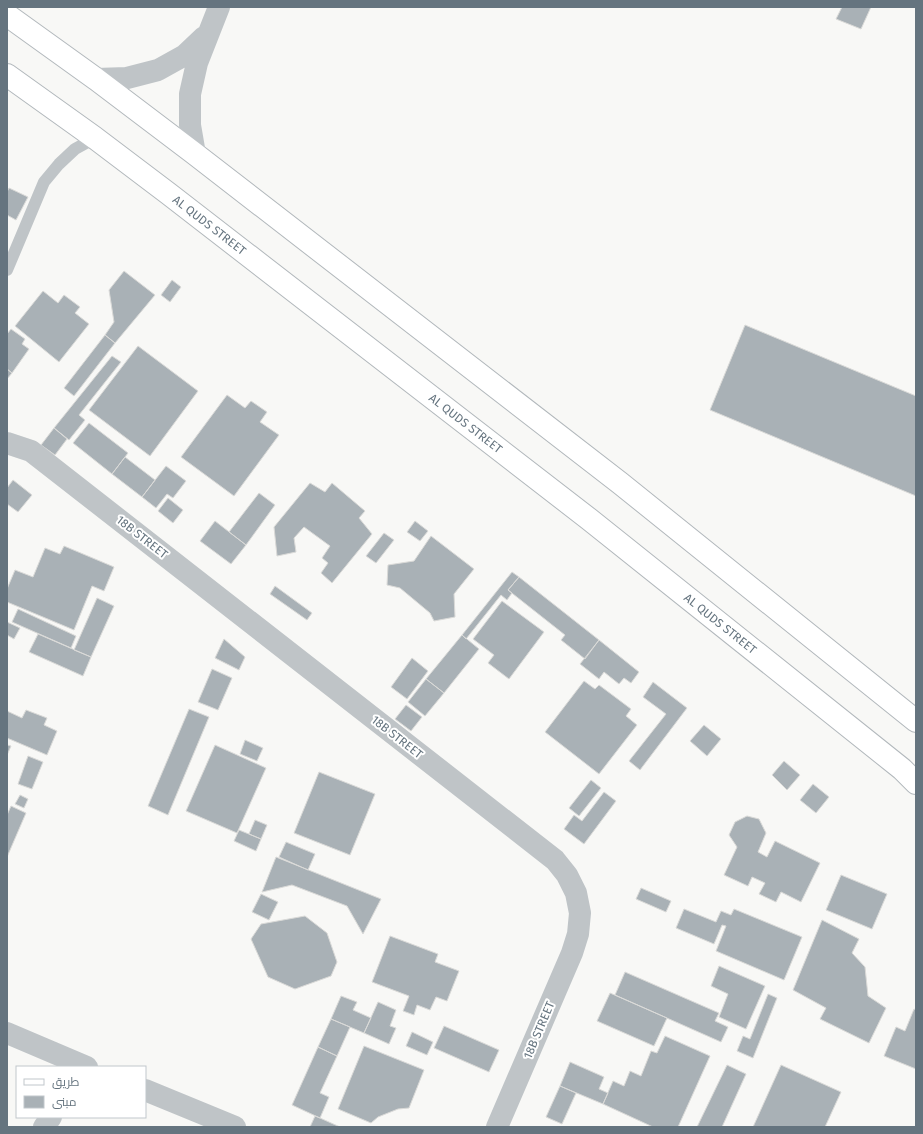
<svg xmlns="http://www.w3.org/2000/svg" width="923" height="1134" viewBox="0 0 923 1134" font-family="'Fira Sans',Cairo,sans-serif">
<rect width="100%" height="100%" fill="#f8f8f6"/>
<path fill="#a9b1b6" stroke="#dadad8" d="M 842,7 L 871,7 L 861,29 L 836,19 Z
M 9,188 L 28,197 L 16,220 L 7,215 L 7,192 Z
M 124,271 L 155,295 L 115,343 L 105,335 L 114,322 L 109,290 Z
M 172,280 L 181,287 L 170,302 L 161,295 Z
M 43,291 L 58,303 L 64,295 L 80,307 L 75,313 L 89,324 L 59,362 L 15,326 Z
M 745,325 L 916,396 L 916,496 L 710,410 Z
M 11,329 L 25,339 L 22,344 L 29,349 L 12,373 L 7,369 L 7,334 Z
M 105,335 L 115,343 L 74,396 L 64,388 Z
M 138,346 L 198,391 L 150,456 L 89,410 Z
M 112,356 L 121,362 L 79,415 L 85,420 L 69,440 L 54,428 Z
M 7,369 L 12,373 L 7,379 Z
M 227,395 L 245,408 L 251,401 L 267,412 L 260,422 L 279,435 L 234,496 L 181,457 Z
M 89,423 L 128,453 L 112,474 L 73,443 Z
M 54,428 L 67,439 L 55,455 L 41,445 Z
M 125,457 L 155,480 L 142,497 L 112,474 Z
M 166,466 L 186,481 L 173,498 L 167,494 L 156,508 L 142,497 Z
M 13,480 L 32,495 L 18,512 L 7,504 L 7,488 Z
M 310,483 L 325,492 L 332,483 L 365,511 L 359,518 L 372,534 L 332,583 L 321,573 L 328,563 L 322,558 L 330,546 L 304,527 L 294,538 L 296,552 L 277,556 L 274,527 Z
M 259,493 L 275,505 L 246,545 L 229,532 Z
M 168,498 L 183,510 L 173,523 L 158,511 Z
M 215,521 L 246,545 L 231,564 L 200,541 Z
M 415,521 L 428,531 L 420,541 L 407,532 Z
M 384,533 L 394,540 L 376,563 L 366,556 Z
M 431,536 L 474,569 L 454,594 L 455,617 L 434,621 L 430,613 L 400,588 L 387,585 L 388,565 L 414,561 Z
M 64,546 L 114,567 L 104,591 L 92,586 L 74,630 L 7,602 L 7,589 L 15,570 L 33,577 L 45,548 L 60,554 Z
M 512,572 L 519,577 L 508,590 L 512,593 L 507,600 L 501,595 L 466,639 L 462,635 Z
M 519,577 L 599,640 L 585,659 L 561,640 L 565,635 L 508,590 Z
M 275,586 L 312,613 L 307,620 L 270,594 Z
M 97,598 L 114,606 L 91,657 L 74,650 Z
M 502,601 L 544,632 L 509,679 L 488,663 L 494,655 L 473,639 Z
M 18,609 L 76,636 L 71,648 L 12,622 Z
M 7,622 L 20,628 L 14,639 L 7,635 Z
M 38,634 L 91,657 L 83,676 L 29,652 Z
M 462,635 L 479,649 L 444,693 L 426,679 Z
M 224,639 L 245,657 L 239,670 L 215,658 Z
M 599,640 L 639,672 L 631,683 L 624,678 L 619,684 L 604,672 L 599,679 L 580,664 Z
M 412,658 L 428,671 L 407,699 L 391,687 Z
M 212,669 L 232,678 L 218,710 L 198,702 Z
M 426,679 L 444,693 L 425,716 L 408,702 Z
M 584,681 L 595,689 L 599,685 L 631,709 L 626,716 L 637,725 L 599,774 L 545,732 Z
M 653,682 L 687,708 L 640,770 L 629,761 L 666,714 L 643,697 Z
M 406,705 L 422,717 L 411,731 L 395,719 Z
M 189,709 L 209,717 L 168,815 L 148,806 Z
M 26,710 L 47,718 L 44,725 L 57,731 L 47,755 L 7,738 L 7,711 L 22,718 Z
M 704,725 L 721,739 L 707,756 L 690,741 Z
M 245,740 L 263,748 L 257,761 L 240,754 Z
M 7,745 L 11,746 L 7,755 Z
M 215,745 L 266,768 L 237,833 L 186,811 Z
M 28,756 L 43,762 L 32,789 L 18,784 Z
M 784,761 L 800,775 L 787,790 L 772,775 Z
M 319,772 L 375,794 L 350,855 L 294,833 Z
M 591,780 L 601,788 L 579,816 L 569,808 Z
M 813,784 L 829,797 L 816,813 L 800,800 Z
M 604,792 L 616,801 L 584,844 L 564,829 L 574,815 L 582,821 Z
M 20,795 L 28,799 L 24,808 L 15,804 Z
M 11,806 L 26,813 L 7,857 L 7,815 Z
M 747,816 L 759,819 L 766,833 L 758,852 L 767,857 L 775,841 L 820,863 L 801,902 L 781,892 L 776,902 L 759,894 L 765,883 L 752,877 L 748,886 L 724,875 L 737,847 L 729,835 L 735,822 Z
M 255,820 L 267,825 L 261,839 L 249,834 Z
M 239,830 L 261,839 L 256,851 L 234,841 Z
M 286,842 L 315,854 L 308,870 L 279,857 Z
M 276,857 L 381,899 L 363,934 L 347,906 L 292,885 L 262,892 Z
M 841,875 L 887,894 L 872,929 L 826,910 Z
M 641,888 L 671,901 L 666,912 L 636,899 Z
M 261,894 L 278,902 L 269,920 L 252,912 Z
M 684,909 L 716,922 L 721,911 L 731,915 L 734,909 L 802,937 L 784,980 L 716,951 L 726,926 L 722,925 L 714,944 L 676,928 Z
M 305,916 L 327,933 L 337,962 L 331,976 L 295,989 L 268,977 L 251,939 L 261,924 Z
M 822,920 L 859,939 L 852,953 L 865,967 L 868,996 L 886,1008 L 869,1043 L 820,1019 L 826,1008 L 793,990 Z
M 390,936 L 438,954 L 435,962 L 459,971 L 447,1001 L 436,997 L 430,1010 L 417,1005 L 414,1015 L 403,1011 L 409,996 L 372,982 Z
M 719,966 L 765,986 L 746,1029 L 719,1017 L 728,994 L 711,986 Z
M 625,972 L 719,1013 L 715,1021 L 728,1027 L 721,1042 L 615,995 Z
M 610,993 L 667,1018 L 654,1046 L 597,1021 Z
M 768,994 L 777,998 L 753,1058 L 737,1051 L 743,1036 L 750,1039 Z
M 341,996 L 357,1002 L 353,1010 L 371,1018 L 364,1033 L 331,1019 Z
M 378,1002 L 396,1010 L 390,1026 L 396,1028 L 389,1044 L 364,1033 Z
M 914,1009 L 916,1010 L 916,1069 L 884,1056 L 896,1027 L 905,1031 Z
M 331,1019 L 350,1027 L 337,1056 L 318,1047 Z
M 444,1026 L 499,1050 L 489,1072 L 434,1048 Z
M 412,1032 L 433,1042 L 427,1055 L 406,1046 Z
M 665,1036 L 710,1056 L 678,1127 L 653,1127 L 603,1104 L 613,1081 L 624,1086 L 630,1071 L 641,1076 L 651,1051 L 657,1053 Z
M 364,1046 L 424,1070 L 409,1108 L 398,1109 L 378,1117 L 371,1123 L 338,1109 Z
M 318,1047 L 337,1056 L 320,1093 L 329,1097 L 320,1118 L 292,1105 Z
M 570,1062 L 604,1077 L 599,1089 L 608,1093 L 603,1104 L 560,1086 Z
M 727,1065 L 746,1074 L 722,1127 L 697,1127 Z
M 781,1065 L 841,1092 L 825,1127 L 753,1127 Z
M 560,1086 L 576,1093 L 562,1124 L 546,1117 Z
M 315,1116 L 320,1118 L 340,1127 L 310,1127 Z"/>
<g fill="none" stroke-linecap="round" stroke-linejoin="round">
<defs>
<g id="secondary">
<path d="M 7,15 L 96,79 L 195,154 L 620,483 L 916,721"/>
<path id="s1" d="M 7,75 L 95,138 L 169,194 L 589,519 L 902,769 L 916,783"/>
</g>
</defs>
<use href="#secondary" stroke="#b2b8bc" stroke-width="24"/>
<path stroke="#bfc4c7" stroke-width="12" d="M 7,270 L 44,182 L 59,164 L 75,149 L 95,138"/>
<path stroke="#bfc4c7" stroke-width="22" d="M 96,79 L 127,78 L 158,70 L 185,55 L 204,37
M 195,154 L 190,125 L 190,94 L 197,63 L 219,7
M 7,443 L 31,451 L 555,860 L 567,875 L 576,893 L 580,913 L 578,934 L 572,953 L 497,1127
M 7,1033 L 87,1067
M 145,1090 L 235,1127
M 44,1127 L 51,1117"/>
<use href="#secondary" stroke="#fff" stroke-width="22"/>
</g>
<g text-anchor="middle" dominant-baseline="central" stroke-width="4" stroke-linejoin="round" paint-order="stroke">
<g font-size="12" fill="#65747f" stroke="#fff">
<text stroke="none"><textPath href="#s1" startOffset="252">AL QUDS STREET</textPath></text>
<text stroke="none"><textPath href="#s1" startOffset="576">AL QUDS STREET</textPath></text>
<text transform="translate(142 537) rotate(38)">18B STREET</text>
<text stroke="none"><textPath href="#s1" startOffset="900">AL QUDS STREET</textPath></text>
<text transform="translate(397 737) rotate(38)">18B STREET</text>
<text transform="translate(539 1030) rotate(-67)">18B STREET</text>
</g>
</g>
<rect width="923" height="1134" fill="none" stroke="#65747f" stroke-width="16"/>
<rect x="16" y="1066" width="130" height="52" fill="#ffffff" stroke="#c1c7cc"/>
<rect x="24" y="1079" width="20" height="6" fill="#ffffff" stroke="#c1c7cc"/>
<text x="52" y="1086" font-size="12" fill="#65747f">طريق</text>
<rect x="24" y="1096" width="20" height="12" fill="#a9b1b6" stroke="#c1c7cc"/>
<text x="52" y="1106" font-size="12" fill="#65747f">مبنى</text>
</svg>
